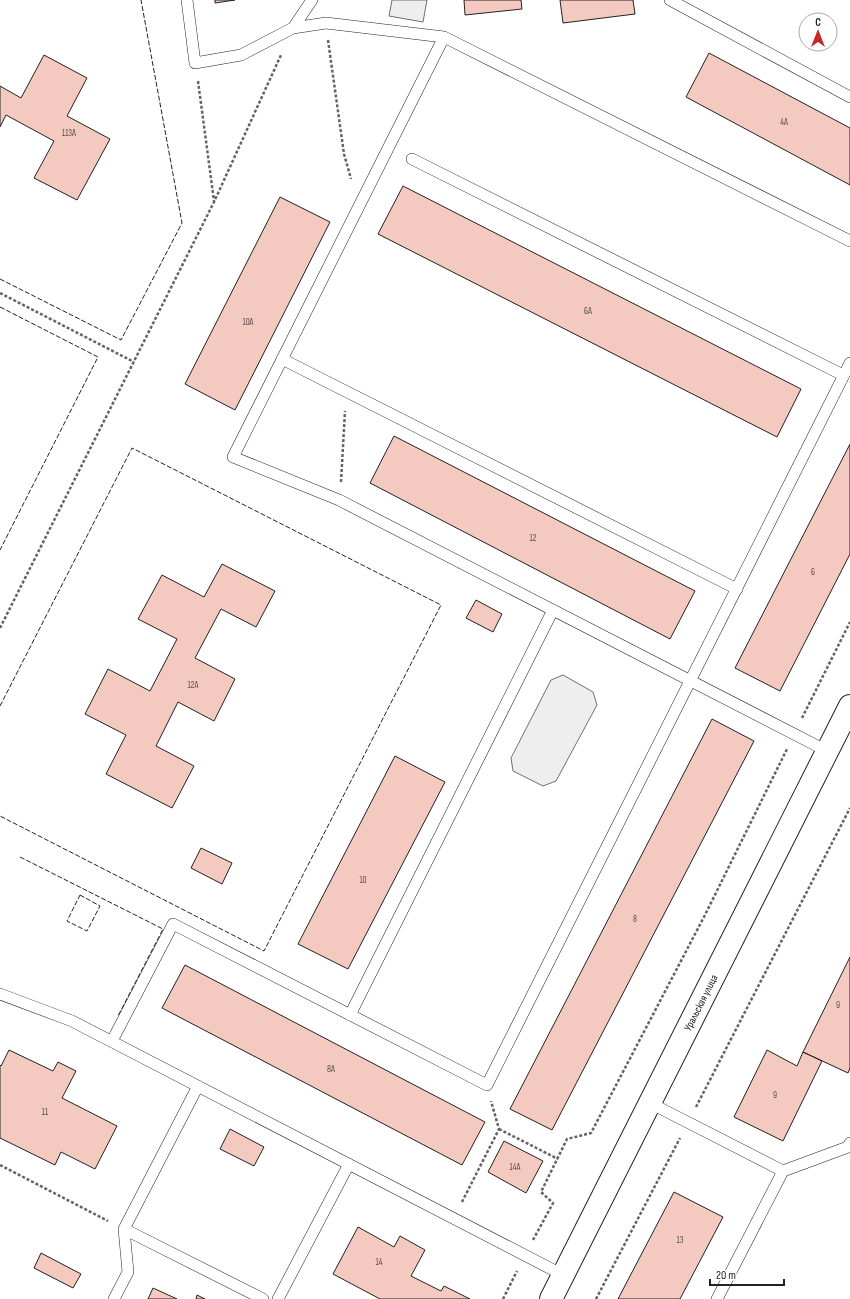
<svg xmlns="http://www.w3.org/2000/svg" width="850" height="1299" viewBox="0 0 850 1299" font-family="'Sofia Sans Condensed',sans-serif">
<rect width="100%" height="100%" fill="#fff"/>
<path fill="#eee" stroke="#6f6f6f" d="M 392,0 L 427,0 L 423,22 L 389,16 Z
M 563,675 L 593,692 L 597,705 L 556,781 L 543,786 L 513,771 L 511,758 L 551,680 Z"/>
<path fill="#f3c9c0" stroke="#222" d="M 215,0 L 235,0 L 215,3 Z
M 464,0 L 521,0 L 522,9 L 465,15 Z
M 560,0 L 633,0 L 635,14 L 563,23 Z
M 709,53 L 850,128 L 850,185 L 686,97 Z
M 44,55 L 87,78 L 67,116 L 110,139 L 77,200 L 34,178 L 54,141 L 6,115 L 0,127 L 0,86 L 21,98 Z
M 403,186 L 801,389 L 777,437 L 378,234 Z
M 280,197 L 330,222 L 235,410 L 185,384 Z
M 394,436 L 695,591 L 670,639 L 370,483 Z
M 850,444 L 850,554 L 780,691 L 735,668 Z
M 222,564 L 275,591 L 256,627 L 221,609 L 195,658 L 235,679 L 214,721 L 178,702 L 156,746 L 194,766 L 172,808 L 106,774 L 126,735 L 85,714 L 108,669 L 150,691 L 177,639 L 138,619 L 162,575 L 204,597 Z
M 476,600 L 502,614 L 493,632 L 466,618 Z
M 712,719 L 754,741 L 552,1130 L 510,1109 Z
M 395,756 L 445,782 L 348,969 L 298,944 Z
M 201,848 L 232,863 L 222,884 L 191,868 Z
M 850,957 L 850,1068 L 848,1073 L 803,1052 Z
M 185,965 L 485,1122 L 462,1165 L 162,1008 Z
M 9,1050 L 53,1071 L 58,1062 L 76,1071 L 62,1098 L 117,1126 L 95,1169 L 61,1152 L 55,1165 L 0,1138 L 0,1065 L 1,1066 Z
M 767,1050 L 797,1066 L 803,1052 L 822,1061 L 783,1141 L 734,1117 Z
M 230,1129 L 264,1147 L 254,1166 L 220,1149 Z
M 504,1141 L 543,1161 L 526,1193 L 488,1172 Z
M 674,1192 L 723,1217 L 680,1299 L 618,1299 Z
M 358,1227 L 394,1247 L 400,1236 L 425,1250 L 411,1276 L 441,1291 L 444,1286 L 470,1299 L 380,1299 L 333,1274 Z
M 41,1253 L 81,1274 L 73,1288 L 34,1268 Z
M 153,1288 L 177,1299 L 148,1299 Z
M 197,1295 L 205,1299 L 196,1299 Z"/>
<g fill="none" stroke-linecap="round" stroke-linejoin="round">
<defs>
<path id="lane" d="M 187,0 L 195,63 L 241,55 L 293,28 L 326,23 L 444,37 L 850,241
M 670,0 L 850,97
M 293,28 L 312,0
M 444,37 L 233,457 L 339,500 L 827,751
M 412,159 L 843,375
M 282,359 L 737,589
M 0,994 L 72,1021 L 563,1275
M 350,1015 L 553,610
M 112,1041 L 173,924 L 487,1085 L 850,363
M 650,1103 L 783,1171
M 124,1229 L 263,1299
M 114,1299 L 128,1272 L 124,1229 L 198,1086
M 278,1299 L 349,1164
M 717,1299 L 783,1171 L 848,1147 L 850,1143"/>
<g id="secondary">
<path id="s1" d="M 551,1299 L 850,706"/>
</g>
</defs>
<use href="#lane" stroke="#222" stroke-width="12"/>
<use href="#secondary" stroke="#222" stroke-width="24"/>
<path stroke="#646464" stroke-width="2.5" stroke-dasharray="3 2" stroke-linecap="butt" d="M 328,40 L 344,154 L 351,179
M 198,81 L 214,201
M 0,293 L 134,362
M 341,482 L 345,411
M 0,628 L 214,202 L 281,55
M 802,718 L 850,622
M 696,1107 L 850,808
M 499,1129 L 558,1159
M 0,1165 L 108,1221
M 462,1202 L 499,1129 L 491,1101
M 533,1240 L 553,1203 L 541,1192 L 567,1139 L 591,1133 L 705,915 L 787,749
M 503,1299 L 517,1271
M 596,1299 L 680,1138"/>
<use href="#lane" stroke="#fff" stroke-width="11"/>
<use href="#secondary" stroke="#fff" stroke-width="22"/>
<path stroke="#222" stroke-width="1" stroke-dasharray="5 2" stroke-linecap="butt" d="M 0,279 L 121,340 L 182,223 L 141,0
M 0,307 L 98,357 L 0,550
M 0,706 L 132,448 L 441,605 L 264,951 L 0,816
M 20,857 L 163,929 L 118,1016
M 80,895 L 100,906 L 87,931 L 67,921 Z"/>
</g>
<g text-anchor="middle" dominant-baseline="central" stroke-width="3" stroke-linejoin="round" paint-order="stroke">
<g font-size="9" fill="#564c4a">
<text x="784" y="122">4А</text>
<text x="69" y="133">113А</text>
<text x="588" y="311">6А</text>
<text x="248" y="322">10А</text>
<text x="533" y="538">12</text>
<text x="813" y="572">6</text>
<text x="193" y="685">12А</text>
<text x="363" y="880">10</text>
<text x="635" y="919">8</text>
<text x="838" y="1005">9</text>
<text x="331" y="1069">8А</text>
<text x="775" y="1095">9</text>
<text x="45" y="1112">11</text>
<text x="515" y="1167">14А</text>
<text x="680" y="1240">13</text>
<text x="379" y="1262">14</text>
</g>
<g font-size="11" fill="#222" stroke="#fff">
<text stroke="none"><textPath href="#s1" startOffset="332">Уральская улица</textPath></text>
</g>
</g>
<g transform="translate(818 32)"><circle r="19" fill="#ffffff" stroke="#a7a7a7"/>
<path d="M0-3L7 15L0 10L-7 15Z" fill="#c62828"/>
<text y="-6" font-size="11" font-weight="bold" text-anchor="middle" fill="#222222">С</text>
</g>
<path d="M710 1279v6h74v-6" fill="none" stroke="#222222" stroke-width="2"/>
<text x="716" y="1279" font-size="12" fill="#222222" stroke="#ffffff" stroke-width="3" paint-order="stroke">20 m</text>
</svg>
